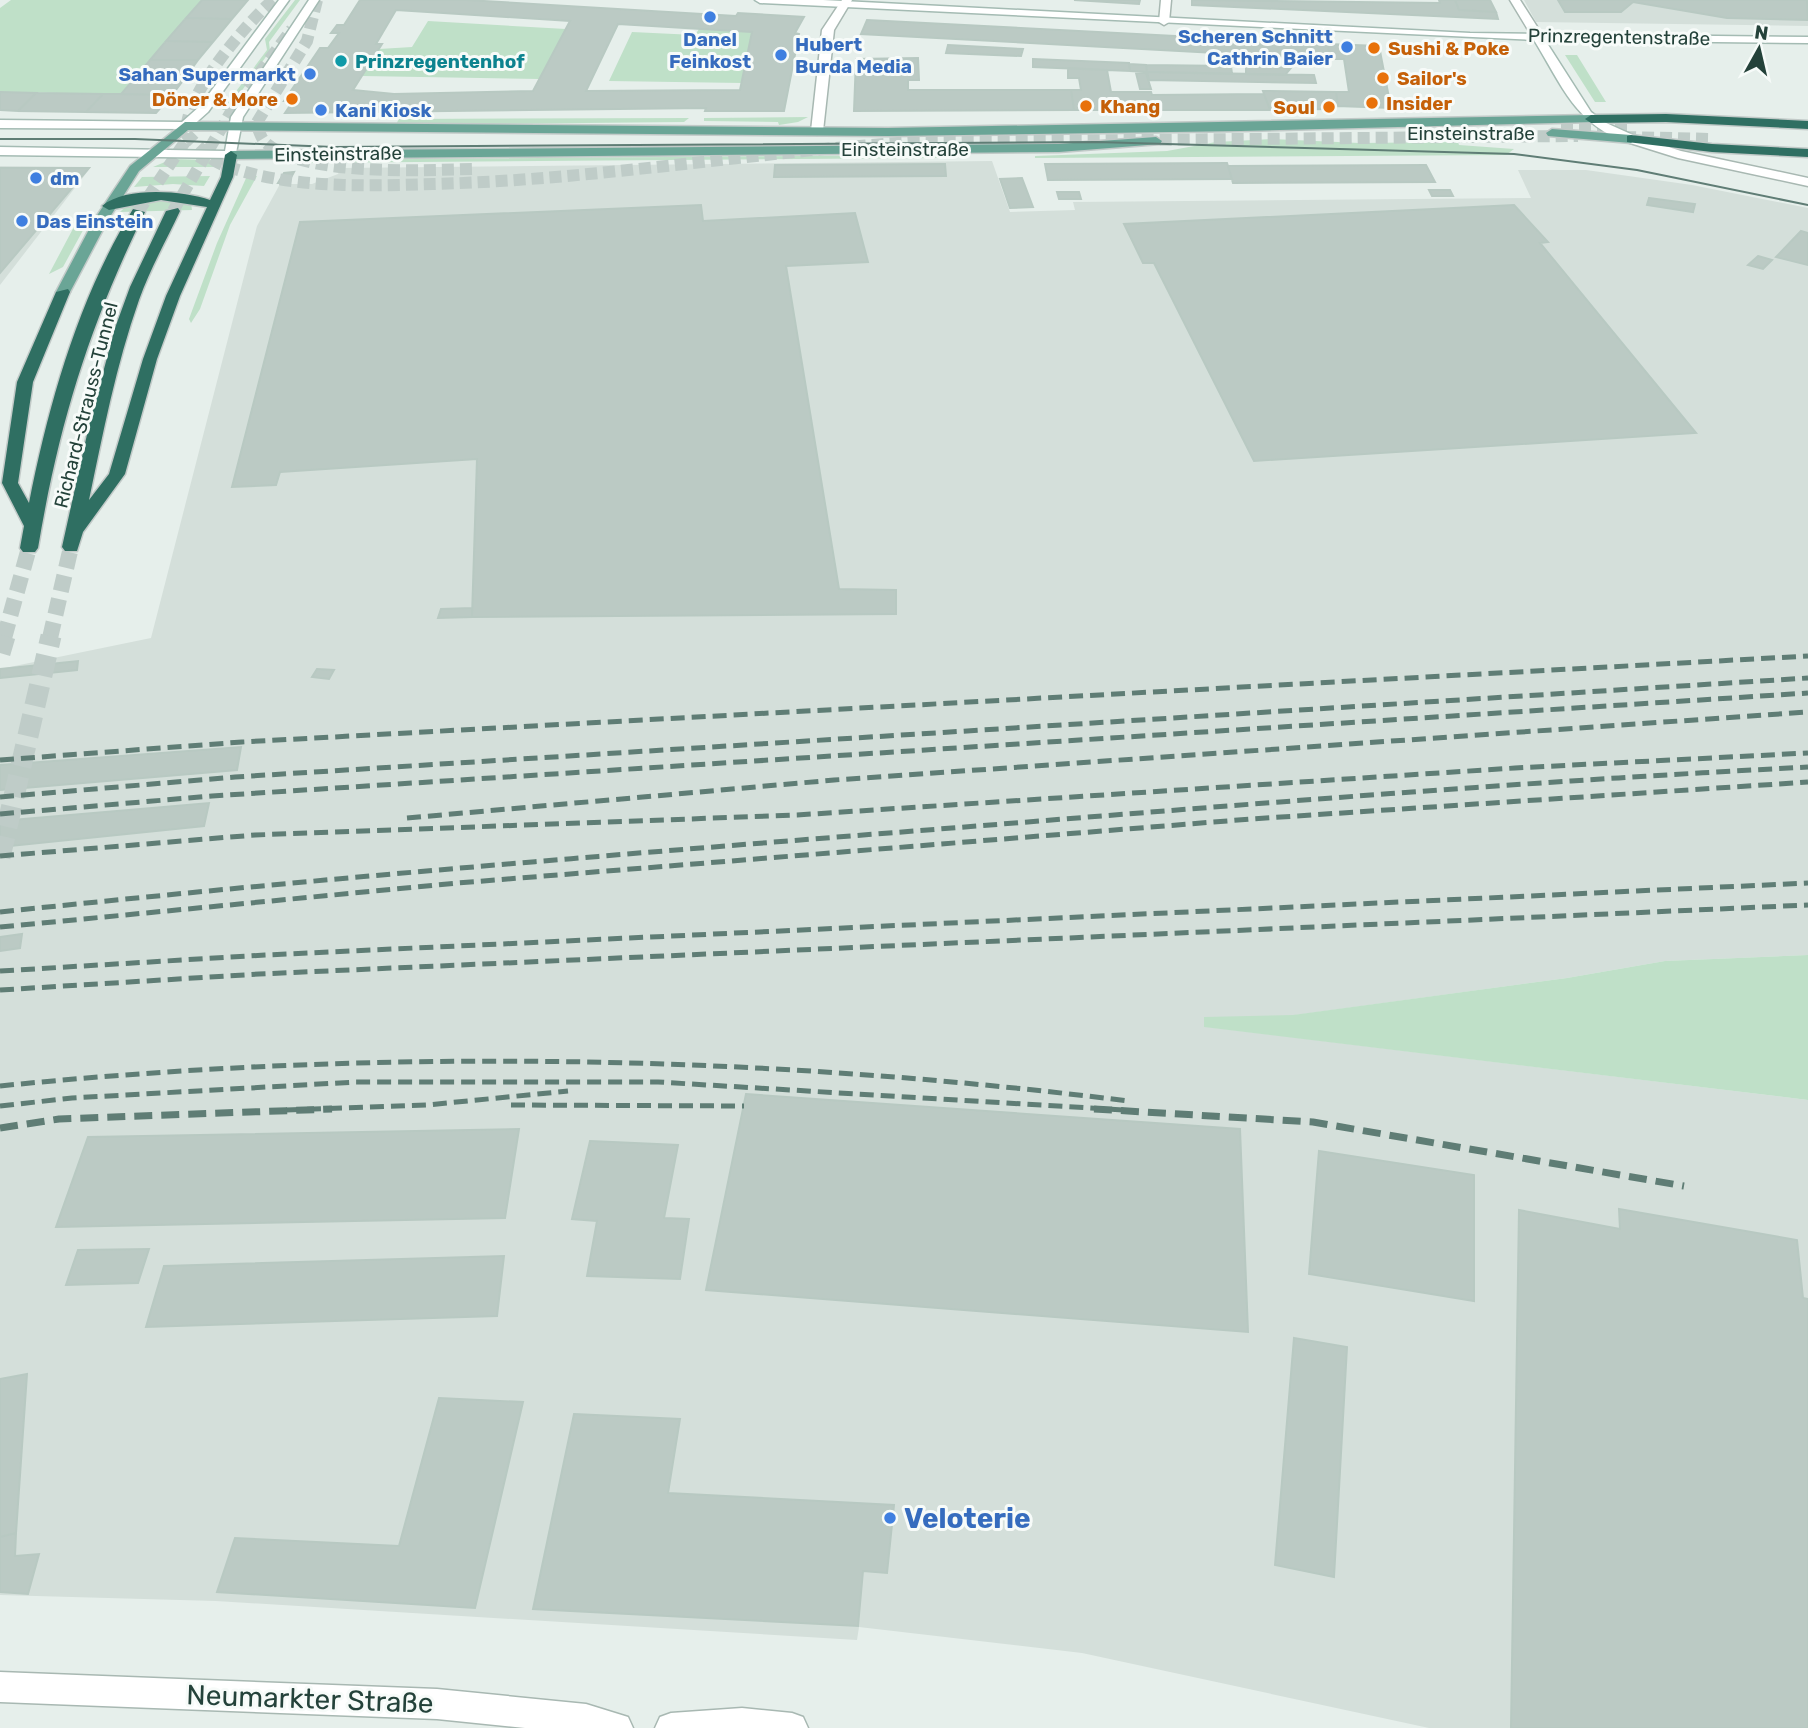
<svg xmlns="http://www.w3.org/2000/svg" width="1808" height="1728" viewBox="0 0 1808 1728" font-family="Rubik,sans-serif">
<rect width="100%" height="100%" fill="#e6efeb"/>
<path fill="#d4dfda" d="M 1524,0 L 1808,0 L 1808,26 L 1536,22 Z
M 992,161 L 1010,212 L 1075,210 L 1073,202 L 1531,198 L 1518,170 L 1586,170 L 1692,185 L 1808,208 L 1808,955 L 1665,961 L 1567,978 L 1208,1027 L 1808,1100 L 1808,1728 L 1429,1728 L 1082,1653 L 859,1627 L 857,1640 L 216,1601 L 0,1595 L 0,669 L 151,638 L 257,226 L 280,184 L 312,184 L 338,174 L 341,168 Z
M 0,166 L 91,167 L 0,285 Z"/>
<path fill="#bfe0c8" d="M 11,0 L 202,0 L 121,94 L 0,92 L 0,8 Z
M 295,0 L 300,0 L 269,42 L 270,51 L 228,110 L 222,110 L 267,50 L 265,39 Z
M 428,21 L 566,29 L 539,79 L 362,76 L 379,49 L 412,47 Z
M 699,29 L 752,32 L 742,83 L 609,81 L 632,32 L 695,35 Z
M 1565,55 L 1577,55 L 1606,102 L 1595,102 Z
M 808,117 L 798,122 L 779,125 L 778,122 L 704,121 L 704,118 Z
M 689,118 L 684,122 L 477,124 L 476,126 L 396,124 L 399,119 Z
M 1272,139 L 1359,143 L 1458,142 L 1459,145 L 1514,149 L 1506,155 L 1035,158 L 1035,156 L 1167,151 L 1216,142 Z
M 938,155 L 937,158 L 292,163 L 292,160 Z
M 172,159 L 210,160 L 216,162 L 214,167 L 153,167 Z
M 210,176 L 204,186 L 173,184 L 134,187 L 142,177 Z
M 247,176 L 257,176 L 230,225 L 200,309 L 191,323 L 189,319 L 217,243 Z
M 156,197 L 191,203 L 192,210 L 120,212 L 126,206 Z
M 76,223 L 87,223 L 63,267 L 49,274 Z
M 1808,955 L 1808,1100 L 1204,1027 L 1204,1017 L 1293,1015 L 1567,978 L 1665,961 Z"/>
<path fill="#bbcac4" stroke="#b8c9c2" stroke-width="2" fill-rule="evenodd" d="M 202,0 L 248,0 L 232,19 L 186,18 Z
M 360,0 L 467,0 L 736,16 L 738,13 L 804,17 L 795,33 L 799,34 L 784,111 L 705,111 L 706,108 L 285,113 L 293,101 L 284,101 L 320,48 L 328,48 L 339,33 L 331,33 L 337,25 L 344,25 ZM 396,10 L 555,20 L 570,21 L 533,91 L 394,94 L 353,90 L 382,44 L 376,44 ZM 618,24 L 752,32 L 740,90 L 586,91 Z
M 1074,0 L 1140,0 L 1139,4 Z
M 1192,0 L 1440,3 L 1439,0 L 1455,0 L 1459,10 L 1496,12 L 1498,19 L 1192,5 Z
M 1455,0 L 1490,0 L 1496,12 L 1459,10 Z
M 1558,0 L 1807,0 L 1808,20 L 1727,18 L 1633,2 L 1621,12 L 1565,12 Z
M 186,18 L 232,19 L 213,42 L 166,41 Z
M 867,20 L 1328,44 L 1330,59 L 861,34 Z
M 166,41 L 213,42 L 198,60 L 150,60 Z
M 1328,44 L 1379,46 L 1391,108 L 1338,106 L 1336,92 L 1349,92 L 1344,59 L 1330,59 Z
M 948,45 L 1023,49 L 1021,56 L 946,53 Z
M 918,58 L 919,80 L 908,80 L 908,90 L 1071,90 L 1074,110 L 854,111 L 856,59 Z
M 1033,59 L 1129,63 L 1130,71 L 1033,67 Z
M 150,60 L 198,60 L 185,78 L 135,78 Z
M 1129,64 L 1146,65 L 1147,72 L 1130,71 Z
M 1146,65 L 1231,66 L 1232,74 L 1147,72 Z
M 1246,66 L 1291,68 L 1285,75 L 1246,74 Z
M 1068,68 L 1107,70 L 1111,92 L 1151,92 L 1152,95 L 1264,94 L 1270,110 L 1074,110 L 1071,90 L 1081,90 L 1079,78 L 1068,78 Z
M 1147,72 L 1314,75 L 1316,83 L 1149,80 Z
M 1136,73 L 1146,73 L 1151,89 L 1140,89 Z
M 135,78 L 185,78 L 172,95 L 121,94 Z
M 1263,91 L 1336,92 L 1338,106 L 1329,109 L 1270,110 Z
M 0,92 L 36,93 L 18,111 L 0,110 Z
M 36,93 L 103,94 L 86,112 L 18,111 Z
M 103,94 L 121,94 L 172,95 L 156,113 L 86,112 Z
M 1227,163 L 1232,179 L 1048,180 L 1045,164 Z
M 945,164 L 946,176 L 774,177 L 775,165 Z
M 1426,165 L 1435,182 L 1233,183 L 1228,166 Z
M 0,168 L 89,168 L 0,273 Z
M 294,172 L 288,183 L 278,183 L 284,173 Z
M 1022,178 L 1033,207 L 1010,208 L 1000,179 Z
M 1429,190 L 1450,190 L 1453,196 L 1432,196 Z
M 1057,192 L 1079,192 L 1081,199 L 1059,199 Z
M 1649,198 L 1695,204 L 1693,212 L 1647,205 Z
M 701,205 L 703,221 L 855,213 L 868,262 L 786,266 L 839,589 L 896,590 L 896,614 L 472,617 L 477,459 L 280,472 L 276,485 L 232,487 L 300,222 Z
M 1514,205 L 1548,242 L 1540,243 L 1696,433 L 1254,461 L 1154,263 L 1143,263 L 1124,224 Z
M 1801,231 L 1808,233 L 1808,265 L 1776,257 Z
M 1758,256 L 1772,260 L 1763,269 L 1748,265 Z
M 472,608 L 472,617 L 438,618 L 441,609 Z
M 78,661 L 77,670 L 0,678 L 0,669 Z
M 317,669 L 334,670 L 329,679 L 312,677 Z
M 241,747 L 237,770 L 0,790 L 0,765 Z
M 209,803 L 204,826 L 0,847 L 0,821 Z
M 22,934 L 20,948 L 0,951 L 0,937 Z
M 746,1094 L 1240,1129 L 1248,1332 L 706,1290 Z
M 519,1129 L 505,1218 L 56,1227 L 88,1137 Z
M 590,1141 L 678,1145 L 664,1218 L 689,1219 L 680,1279 L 587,1276 L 597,1221 L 572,1219 Z
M 1319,1151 L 1474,1175 L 1474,1301 L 1309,1274 Z
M 1619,1209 L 1797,1240 L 1803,1298 L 1808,1299 L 1808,1728 L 1511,1728 L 1519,1210 L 1620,1229 Z
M 149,1249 L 138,1283 L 66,1285 L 78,1250 Z
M 504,1256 L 497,1316 L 146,1327 L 164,1266 Z
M 1294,1338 L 1347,1347 L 1334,1577 L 1275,1565 Z
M 27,1374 L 16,1533 L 0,1537 L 0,1379 Z
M 439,1398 L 523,1402 L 475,1608 L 217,1592 L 235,1538 L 399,1546 Z
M 574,1414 L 680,1419 L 668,1493 L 894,1505 L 887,1573 L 863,1571 L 858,1626 L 533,1609 Z
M 16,1533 L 15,1556 L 39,1554 L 28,1594 L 0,1592 L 0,1537 Z"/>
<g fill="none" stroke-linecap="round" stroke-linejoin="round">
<path stroke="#bfccc8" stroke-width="12" stroke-dasharray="12 6" stroke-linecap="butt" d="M 273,0 C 247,23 180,99 187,135 C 197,144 210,161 223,165 C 289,189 364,186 433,184 C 594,180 752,152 912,142 L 1578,136
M 317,0 L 307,41 L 256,124 C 259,130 261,139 266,143 C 305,177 423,170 474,169
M 1561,128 L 1627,128
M 1624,137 L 1713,139
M 173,211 L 232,110 L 292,29
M 138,212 L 189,136"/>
<path stroke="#bfccc8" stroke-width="16" stroke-dasharray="16 8" stroke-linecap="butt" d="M 4,638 L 29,548
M 50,638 L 71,547"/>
<path stroke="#bfccc8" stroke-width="21" stroke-dasharray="21 10" stroke-linecap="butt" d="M 0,653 L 5,636
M 0,857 L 51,636"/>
<defs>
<path id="street" d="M 842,0 L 852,0 L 834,30 L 823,131 L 817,135 L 811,131 L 822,30 Z
M 1161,0 L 1171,0 L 1169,22 L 1164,25 L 1159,22 Z
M 1510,0 L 1520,0 L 1543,36 L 1541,38 L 1533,38 Z
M 1631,135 L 1681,151 L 1808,178 L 1808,186 L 1678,158 L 1627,142 L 1627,136 Z
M 0,1672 L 437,1689 L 586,1704 L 628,1717 L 633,1728 L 525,1728 L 437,1719 L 0,1702 Z
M 742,1708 L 792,1713 L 803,1717 L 808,1728 L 655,1728 L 660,1717 L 671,1713 Z"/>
<path id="secondary" d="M 279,0 L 289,0 L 208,112 L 189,129 L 0,128 L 0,120 L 182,122 L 200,106 Z
M 309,0 L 319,0 L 243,117 L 235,158 L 0,155 L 0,147 L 225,151 L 231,117 Z
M 755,0 L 823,0 L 1470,33 L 1808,37 L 1808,43 L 1545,40 L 1591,112 L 1604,122 L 1635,136 L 1635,142 L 1631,143 C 1576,127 1562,85 1534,40 L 760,3 Z"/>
<path id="primary" d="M 1591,115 L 1595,116 L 1595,122 L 1240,131 L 888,136 L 188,130 L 139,171 L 108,220 L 70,292 L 63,296 L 56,292 L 94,220 L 130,166 L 185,122 L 888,128 Z
M 1552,129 L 1631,135 L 1637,139 L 1631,143 L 1548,136 L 1546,133 Z
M 1156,137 L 1162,141 L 1160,144 L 1059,152 L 231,159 L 225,155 L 231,151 L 1059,144 Z"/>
<path id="highway" d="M 1666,114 L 1808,121 L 1808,129 L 1666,122 L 1591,123 L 1585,119 L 1591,115 Z
M 1631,135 L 1712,144 L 1808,149 L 1808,157 L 1712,152 L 1627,142 L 1627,136 Z
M 231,151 L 237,155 L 233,177 L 180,296 L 157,359 L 125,474 L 83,532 L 77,551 L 65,551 L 62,547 L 90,421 L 115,328 L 130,287 L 166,211 L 178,208 L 180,211 C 166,241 150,269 139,300 C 116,365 103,433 89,500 L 109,474 L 143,359 L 166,296 L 207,207 L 161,200 L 109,210 L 102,206 C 126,186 183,191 210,200 L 221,177 L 225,155 Z
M 133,209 L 145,212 C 89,326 59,423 38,548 L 35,552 L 23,552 L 20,548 L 24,526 L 2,483 L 17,382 L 56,292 L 68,289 L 70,292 L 33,382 L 18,483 L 29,503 C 49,402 79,297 133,209 Z"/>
</defs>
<use href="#street" stroke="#a8b8b2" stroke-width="3"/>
<use href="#secondary" stroke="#a4bbb3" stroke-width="3"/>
<use href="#primary" stroke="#c2cac8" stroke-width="3"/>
<use href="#highway" stroke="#c2cac8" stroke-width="3"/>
<use href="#street" fill="#fff" fill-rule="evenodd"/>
<use href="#secondary" fill="#fff" fill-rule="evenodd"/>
<use href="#primary" fill="#6aa596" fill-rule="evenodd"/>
<use href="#highway" fill="#2f6f62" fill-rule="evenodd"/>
<path stroke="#5f7d75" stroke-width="2" d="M 0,139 L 135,139 L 333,147 L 1097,142 L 1514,154 L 1637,170 L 1808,205"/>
<path stroke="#5f7d75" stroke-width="5" stroke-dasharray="14 7" stroke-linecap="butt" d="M 0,760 L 242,742 L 1808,656
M 0,797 L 235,777 L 1808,678
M 0,814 L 212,796 L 1808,693
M 407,818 L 834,780 L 1808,712
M 0,856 L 255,835 L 797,815 L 1515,768 L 1808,753
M 0,912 C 329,877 660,851 990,825 C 1262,803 1535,781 1808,767
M 0,927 L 458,883 L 1251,819 L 1808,782
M 0,971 L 265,955 L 1808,883
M 0,990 L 259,974 L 1808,905
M 0,1086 C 374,1048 755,1054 1128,1101
M 511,1105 L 744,1106
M 0,1106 L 72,1098 L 356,1082 L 658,1082 L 1123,1110
M 286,1110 L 427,1105 L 568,1091"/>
<path stroke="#5f7d75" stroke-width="7" stroke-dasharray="18 9" stroke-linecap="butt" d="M 1094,1109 L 1313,1122 L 1684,1186
M 0,1128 L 59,1119 L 332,1109"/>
</g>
<g fill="#3f7fe0" stroke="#f7fbf9" stroke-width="2.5">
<circle cx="710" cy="17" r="7"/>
<circle cx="1347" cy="47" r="7"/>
<circle cx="781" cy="55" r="7"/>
<circle cx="310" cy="74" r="7"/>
<circle cx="321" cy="110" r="7"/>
<circle cx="36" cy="178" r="7"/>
<circle cx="22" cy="221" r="7"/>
<circle cx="890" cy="1518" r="7"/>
</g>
<g fill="#e8710a" stroke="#f7fbf9" stroke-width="2.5">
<circle cx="1374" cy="48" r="7"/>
<circle cx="1383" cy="78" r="7"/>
<circle cx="292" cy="99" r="7"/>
<circle cx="1372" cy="103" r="7"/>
<circle cx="1086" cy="106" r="7"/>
<circle cx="1329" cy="107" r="7"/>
</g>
<circle fill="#0f9aa8" stroke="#f7fbf9" stroke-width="2.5" cx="341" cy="61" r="7"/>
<g text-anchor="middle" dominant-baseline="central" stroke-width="6" stroke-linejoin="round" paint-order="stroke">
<g font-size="19" font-weight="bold" fill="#366cbe" stroke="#f7fbf9" text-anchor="start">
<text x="1333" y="36" text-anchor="end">Scheren Schnitt<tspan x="1333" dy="22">Cathrin Baier</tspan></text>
<text x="710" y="39" text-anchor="middle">Danel<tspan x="710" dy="22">Feinkost</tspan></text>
<text x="795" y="44">Hubert<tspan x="795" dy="22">Burda Media</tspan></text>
<text x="296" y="74" text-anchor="end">Sahan Supermarkt</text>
<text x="335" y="110">Kani Kiosk</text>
<text x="50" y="178">dm</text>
<text x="36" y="221">Das Einstein</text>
</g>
<g font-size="19" fill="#24423a" stroke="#f7fbf9">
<text transform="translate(1619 37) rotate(1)">Prinzregentenstraße</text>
<text x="1471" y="133">Einsteinstraße</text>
<text x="905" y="149">Einsteinstraße</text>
<text transform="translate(338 154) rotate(-1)">Einsteinstraße</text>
<text transform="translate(86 405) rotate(-76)">Richard-Strauss-Tunnel</text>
</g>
<g font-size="19" font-weight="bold" fill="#c56008" stroke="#f7fbf9" text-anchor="start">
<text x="1388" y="48">Sushi &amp; Poke</text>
<text x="1397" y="78">Sailor's</text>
<text x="278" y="99" text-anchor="end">Döner &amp; More</text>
<text x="1386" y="103">Insider</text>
<text x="1100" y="106">Khang</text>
<text x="1315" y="107" text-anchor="end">Soul</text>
</g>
<g font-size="19" font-weight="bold" fill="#0d838f" stroke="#f7fbf9" text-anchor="start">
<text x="355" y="61">Prinzregentenhof</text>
</g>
<g font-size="28" font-weight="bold" fill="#366cbe" stroke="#f7fbf9" text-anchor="start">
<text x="904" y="1518">Veloterie</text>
</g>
<g font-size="28" fill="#24423a" stroke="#f7fbf9">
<text transform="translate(310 1699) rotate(2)">Neumarkter Straße</text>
</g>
</g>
<g transform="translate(1759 49) rotate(8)" stroke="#f7fbf9" stroke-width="5" paint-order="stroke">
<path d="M0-5L12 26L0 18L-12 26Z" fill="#24423a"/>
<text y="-10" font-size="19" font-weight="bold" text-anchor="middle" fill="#24423a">N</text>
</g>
</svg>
